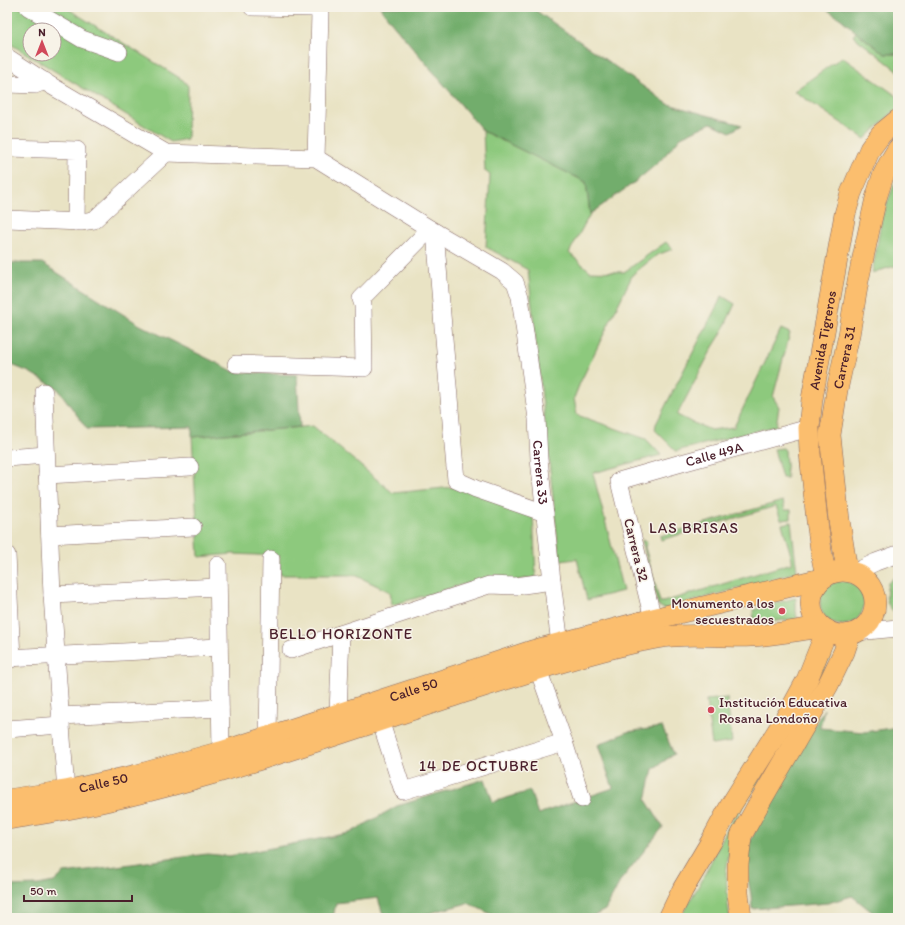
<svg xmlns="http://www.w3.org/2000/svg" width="905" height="925" viewBox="0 0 905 925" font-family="Itim,sans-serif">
<rect width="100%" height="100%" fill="#f7f3e8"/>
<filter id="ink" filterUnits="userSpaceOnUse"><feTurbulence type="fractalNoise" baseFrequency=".025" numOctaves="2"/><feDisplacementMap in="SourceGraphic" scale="8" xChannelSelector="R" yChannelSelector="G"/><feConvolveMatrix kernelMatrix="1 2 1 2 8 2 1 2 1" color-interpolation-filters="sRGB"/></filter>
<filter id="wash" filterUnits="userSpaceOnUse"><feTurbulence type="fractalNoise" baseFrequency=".012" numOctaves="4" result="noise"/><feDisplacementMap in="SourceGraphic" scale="16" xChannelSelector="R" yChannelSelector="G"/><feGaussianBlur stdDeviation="0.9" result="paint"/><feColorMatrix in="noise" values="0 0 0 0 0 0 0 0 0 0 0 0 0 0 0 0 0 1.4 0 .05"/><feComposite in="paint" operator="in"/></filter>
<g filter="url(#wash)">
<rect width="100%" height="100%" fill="#e9e3c4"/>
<path fill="#8dc97d" stroke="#6c7454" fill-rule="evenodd" d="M 7,7 L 65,7 L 183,80 L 188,86 L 187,139 L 171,142 L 7,42 ZM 30,30 L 54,30 L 54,54 L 30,54 Z
M 856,32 L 885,54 L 898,54 L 898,71 L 853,36 Z
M 842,57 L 898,97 L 898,109 L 891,114 L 865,139 L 794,91 Z
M 483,131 L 586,182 L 590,214 L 569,253 L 590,271 L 624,272 L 666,242 L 673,249 L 657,255 L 633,274 L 580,383 L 574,398 L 577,415 L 646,439 L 661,455 L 593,473 L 623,591 L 587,600 L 577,559 L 560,561 L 528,270 L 486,247 L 490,175 L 485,171 Z
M 898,174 L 898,265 L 872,273 L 882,217 Z
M 722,296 L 735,304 L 720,336 L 713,347 L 677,415 L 691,422 L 711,430 L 734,427 L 781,329 L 790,333 L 773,397 L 779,407 L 776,426 L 676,451 L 655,430 L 656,424 Z
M 313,426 L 393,493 L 464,486 L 533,514 L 536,577 L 513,581 L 486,578 L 392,605 L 390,592 L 355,575 L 280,575 L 279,556 L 233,554 L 199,557 L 192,437 Z
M 783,448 L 785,450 L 787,478 L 782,478 L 774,449 Z
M 783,501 L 785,510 L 791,510 L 791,519 L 781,520 L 776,506 L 661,540 L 660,536 L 772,504 Z
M 791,522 L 797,572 L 665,609 L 658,606 L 642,540 L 647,542 L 645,547 L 660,602 L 663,602 L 792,563 L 792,559 L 782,524 Z
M 897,575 L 898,577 L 898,615 C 885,605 885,599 888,583 Z
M820 603a22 22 0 1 1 44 0a22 22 0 1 1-44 0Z
M 795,598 L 796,599 L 796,611 L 797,618 L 796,619 L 754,623 L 753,610 Z
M 827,653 L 831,654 L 818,682 L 776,756 L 739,813 L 732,835 L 726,873 L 728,905 L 730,918 L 680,918 L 702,880 L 737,809 Z
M 727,698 L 732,742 L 712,745 L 706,700 Z"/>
<path fill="#72ad6c" stroke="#5e664c" d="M 380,7 L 531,7 L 668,104 L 742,125 L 730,132 L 711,123 L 681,137 L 659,162 L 635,182 L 590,214 L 586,182 L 483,131 L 392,23 Z
M 823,7 L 898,7 L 898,54 L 885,54 L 856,32 L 841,19 Z
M 7,263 L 42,263 L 140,325 L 235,372 L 297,375 L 300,427 L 192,437 L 192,427 L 87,429 L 58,389 L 29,372 L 7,363 Z
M 824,709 L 820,728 L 864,732 L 898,727 L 898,918 L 883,918 L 877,916 L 852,896 L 828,903 L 752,909 L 751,895 L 746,869 L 749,844 L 765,810 Z
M 662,727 L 674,754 L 653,769 L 646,800 L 663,827 L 621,880 L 605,910 L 590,918 L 499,918 L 468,903 L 415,917 L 384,918 L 378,898 L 336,903 L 333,918 L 7,918 L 7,886 L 38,885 L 54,882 L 64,873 L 184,857 L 207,854 L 229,856 L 350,833 L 397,806 L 485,779 L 493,802 L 530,791 L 538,814 L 613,788 L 598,745 L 627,732 Z"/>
</g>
<g filter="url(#ink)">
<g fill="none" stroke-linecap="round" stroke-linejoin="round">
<defs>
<g id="minor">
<path d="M 28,7 L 82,39 L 119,52"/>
<path d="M 252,7 L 312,8 L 316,9 L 320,13 L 316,158"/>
<path id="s1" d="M 7,57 L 50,85 L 166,153 L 316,158 L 430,229 L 502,271 L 515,282 L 520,297 L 537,419 L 539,459 L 552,581 L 560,644 L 563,656"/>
<path d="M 7,84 L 35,85 L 45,81"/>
<path d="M 7,148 L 77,150 L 76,222"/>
<path d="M 7,219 L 81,222 L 94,220 L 166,153"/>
<path d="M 435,232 L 456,480 L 476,489 L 545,513"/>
<path d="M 236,364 L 364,368 L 363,305 L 361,299 L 430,229"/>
<path d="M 44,392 L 52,595 L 61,725 L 66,791 L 68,803"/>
<path d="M 7,458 L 46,455"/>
<path d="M 47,475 L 190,467"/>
<path d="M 50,535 L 193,527"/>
<path d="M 7,555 L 12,659"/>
<path d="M 218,565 L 221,752"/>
<path d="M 853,573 L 876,562 L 898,554"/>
<path d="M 52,595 L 218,587"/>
<path id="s2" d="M 653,619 L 619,481 L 678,464 L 809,428"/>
<path d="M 856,632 L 898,628"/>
<path d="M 291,650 L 489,585 L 516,586 L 552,581"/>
<path d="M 7,658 L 219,647"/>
<path d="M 538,669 L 564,742 L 582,799"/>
<path d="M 338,714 L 341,634"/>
<path d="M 60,716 L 220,708"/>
<path d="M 380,720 L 403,791 L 564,742"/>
<path d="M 7,729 L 61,725"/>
<path d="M 268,737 L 271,559"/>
</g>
<g id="major">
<path id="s3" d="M 847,571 L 839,520 L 830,435 L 837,390 L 849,335 L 858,281 L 872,216 L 876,198 L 883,176 L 890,162 L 898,149"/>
<circle cx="843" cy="603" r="32"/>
<path id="s4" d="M 826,576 L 822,557 L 817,521 L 810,453 L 809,428 L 812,399 L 845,214 L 851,193 L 870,149 L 881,134 L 898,120"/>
<path id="s5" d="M 7,800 L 66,791 L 137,775 L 221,752 L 268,737 L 532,651 L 653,619 L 821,579"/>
<path d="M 7,819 C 162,798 310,743 459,694 C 519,675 579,655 641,641 C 652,639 664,636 674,636 C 700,634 725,637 751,636 C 774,635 798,630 822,627"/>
<path d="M 669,918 L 683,889 L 711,842 L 731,805 L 789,713 L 807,680 L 827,630"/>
<path d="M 741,918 L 738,893 L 738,865 L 741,836 L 757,807 L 828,685 L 844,652 L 850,634"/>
</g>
</defs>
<use href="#minor" stroke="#826461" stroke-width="18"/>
<use href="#major" stroke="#826461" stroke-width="22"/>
<use href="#minor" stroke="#fff" stroke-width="17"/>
<use href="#major" stroke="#fbbe6e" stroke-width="21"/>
</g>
</g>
<g fill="#d1495b" stroke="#f7f3e8" stroke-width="1.5">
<circle cx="782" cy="611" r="4"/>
<circle cx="711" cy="710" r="4"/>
</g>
<g text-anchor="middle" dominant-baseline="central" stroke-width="3" stroke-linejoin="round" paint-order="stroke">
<g font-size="14" fill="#4a1f2b" stroke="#f7f3e8">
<text stroke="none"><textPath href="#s4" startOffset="238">Avenida Tigreros</textPath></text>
<text stroke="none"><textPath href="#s3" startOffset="216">Carrera 31</textPath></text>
<text stroke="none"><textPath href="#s2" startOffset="241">Calle 49A</textPath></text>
<text stroke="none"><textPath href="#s1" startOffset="763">Carrera 33</textPath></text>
<text transform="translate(636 550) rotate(76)">Carrera 32</text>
<text stroke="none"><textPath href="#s5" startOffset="422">Calle 50</textPath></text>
<text stroke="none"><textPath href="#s5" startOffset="98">Calle 50</textPath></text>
</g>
<g font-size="14" fill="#4a1f2b" stroke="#f7f3e8" text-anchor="end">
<text x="774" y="603">Monumento a los<tspan x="774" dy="16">secuestrados</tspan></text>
<text x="719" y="702" text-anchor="start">Institución Educativa<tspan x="719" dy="16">Rosana Londoño</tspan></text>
</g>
<g font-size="15" letter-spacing="1" fill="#4a1f2b" stroke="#f7f3e8">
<text x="694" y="528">LAS BRISAS</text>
<text x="341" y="634">BELLO HORIZONTE</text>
<text x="479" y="766">14 DE OCTUBRE</text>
</g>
</g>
<rect width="905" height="925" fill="none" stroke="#f7f3e8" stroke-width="24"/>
<g transform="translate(42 42)"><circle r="19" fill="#f7f3e8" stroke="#b29e9c"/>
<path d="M0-3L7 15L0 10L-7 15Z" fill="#d1495b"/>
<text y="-6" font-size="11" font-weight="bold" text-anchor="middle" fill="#4a1f2b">N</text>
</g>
<path d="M24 895v6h108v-6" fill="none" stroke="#4a1f2b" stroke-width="2"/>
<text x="30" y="895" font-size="12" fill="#4a1f2b" stroke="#f7f3e8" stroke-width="3" paint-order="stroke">50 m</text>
</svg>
